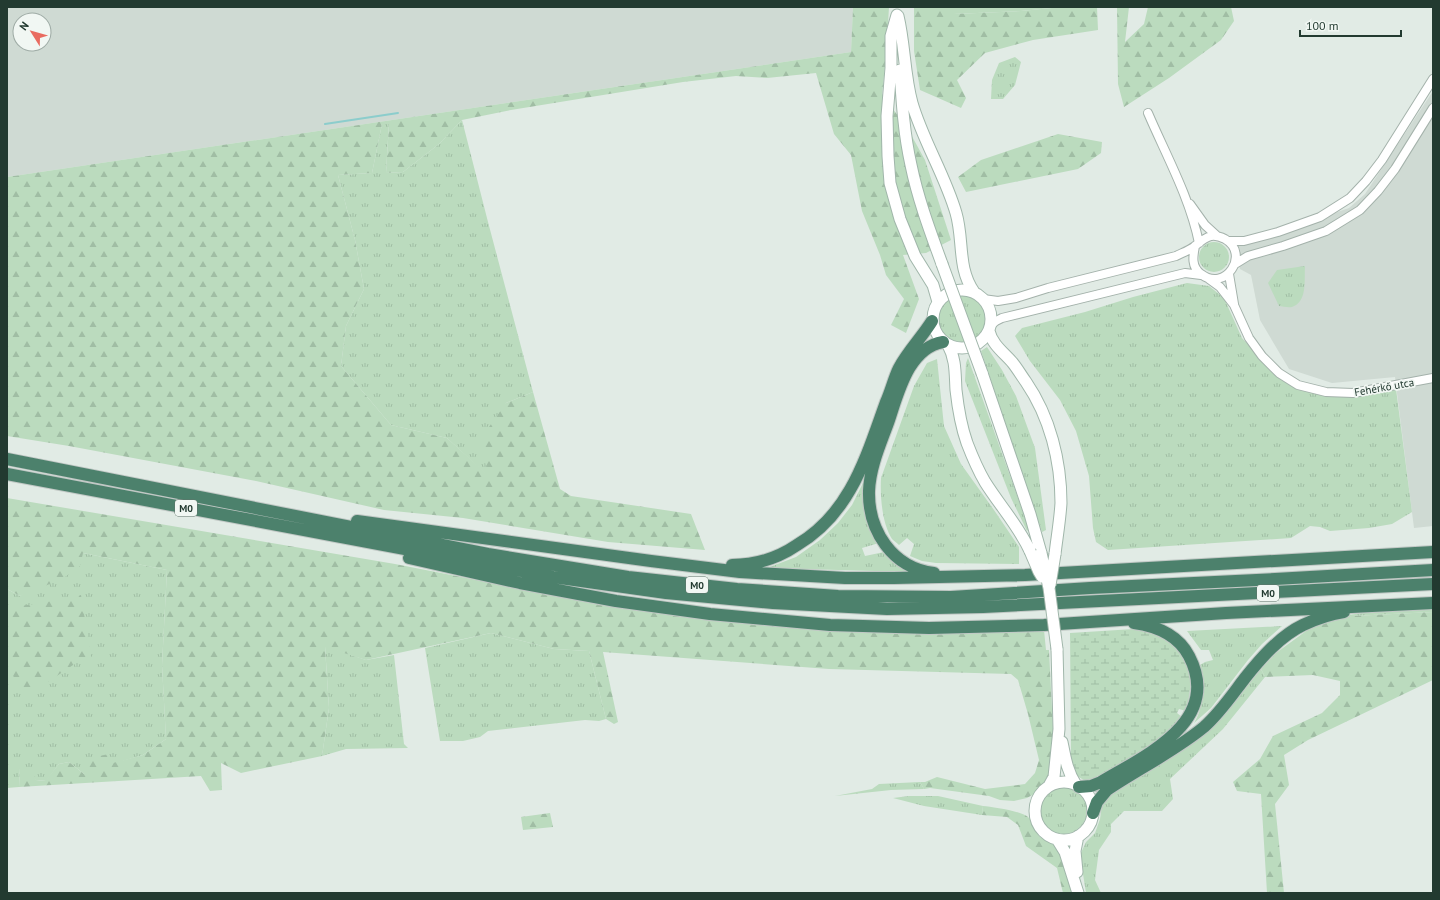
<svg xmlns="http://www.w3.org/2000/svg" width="1440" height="900" viewBox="0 0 1440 900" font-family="'PT Sans',sans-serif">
<defs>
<pattern id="grass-tufts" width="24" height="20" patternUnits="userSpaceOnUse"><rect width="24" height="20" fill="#bbdbbe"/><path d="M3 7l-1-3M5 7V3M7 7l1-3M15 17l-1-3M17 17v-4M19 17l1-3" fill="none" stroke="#a0bda4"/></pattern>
<pattern id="forest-firs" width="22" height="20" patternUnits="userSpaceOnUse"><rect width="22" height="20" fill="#bbdbbe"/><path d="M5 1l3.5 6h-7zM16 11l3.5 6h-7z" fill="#a0bda4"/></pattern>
<pattern id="wetland-marsh" width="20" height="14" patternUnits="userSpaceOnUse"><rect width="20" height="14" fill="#bbdbbe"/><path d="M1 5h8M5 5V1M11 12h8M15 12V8" fill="none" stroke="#a0bda4"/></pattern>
</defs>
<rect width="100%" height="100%" fill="#e1ebe5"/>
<path fill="#cfdad3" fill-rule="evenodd" d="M 7,7 L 853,7 L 851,52 L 7,177 ZM 20,20 L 44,20 L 44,44 L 20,44 Z
M 1433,91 L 1433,526 L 1414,528 L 1395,377 L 1332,383 L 1289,369 L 1260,320 L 1251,275 L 1240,269 L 1235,247 L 1349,208 L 1365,194 Z"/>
<path fill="url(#grass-tufts)" d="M 954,7 L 1062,7 L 1021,11 L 954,14 Z
M 1015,57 L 1021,62 L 1015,85 L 1003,99 L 991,99 L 992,80 L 999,63 Z
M 462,120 L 488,222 L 533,392 L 506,403 L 489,477 L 447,438 L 391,425 L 341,366 L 346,326 L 364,289 L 355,240 L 338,175 L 372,173 L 382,124 L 389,123 L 386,173 L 403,172 L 439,144 Z
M1199 257a15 15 0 1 1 30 0a15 15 0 1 1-30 0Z
M 1305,266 C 1304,279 1308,302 1292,307 C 1288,308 1282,306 1279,306 L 1268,283 L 1277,270 Z
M 1187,283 L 1209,286 L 1224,298 L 1242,338 L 1275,374 L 1309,392 L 1335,397 L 1362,395 L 1396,389 L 1412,512 L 1392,524 L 1369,528 L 1330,531 L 1320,527 L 1310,526 L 1291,538 L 1108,550 L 1096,542 L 1093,528 L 1089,476 L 1076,431 L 1060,400 L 1030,361 L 1015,336 L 1022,328 L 1085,312 L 1133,297 Z
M938 318a24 24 0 1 1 48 0a24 24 0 1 1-48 0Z
M 987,347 L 1002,370 L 1016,396 L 1035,448 L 1046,530 L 1042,532 L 981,351 Z
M 968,358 L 1029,529 L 1027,531 L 1011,498 L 965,381 L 966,363 Z
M 937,359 L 944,426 L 961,464 L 994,510 L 1019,547 L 1019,564 L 936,563 L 922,561 L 910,556 L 914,544 L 907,538 L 899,545 C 897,543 894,541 892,539 C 882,523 880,497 881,478 L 914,386 L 927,363 Z
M 864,481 L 866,510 L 879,543 L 862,548 L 865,556 L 884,552 L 890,558 L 910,572 L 767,568 L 796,557 L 820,540 L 838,523 L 852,505 Z
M 83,553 L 167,570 L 162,665 L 166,739 L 143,755 L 109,765 L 109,754 L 84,774 L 69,762 L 59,764 L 46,781 L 36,780 L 20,768 L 19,787 L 7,788 L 7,589 L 20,596 Z
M 1433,608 L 1433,612 L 1332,617 L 1371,612 Z
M 1282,626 L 1262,644 L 1248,660 L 1211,708 L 1194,723 C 1205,706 1202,684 1200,665 L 1205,662 L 1213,660 L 1209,650 L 1201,650 L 1187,631 Z
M 491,633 L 554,649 L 589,651 L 606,719 L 599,721 L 585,720 L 488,731 L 480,737 L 463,741 L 440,741 L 425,648 Z
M 325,646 L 366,660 L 394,655 L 404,744 L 408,748 L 346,749 L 322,756 L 329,708 Z
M 1261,669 L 1265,677 L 1223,729 L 1170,779 L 1173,799 L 1162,811 L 1124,811 L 1111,824 L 1111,832 L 1099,850 L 1095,880 L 1101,893 L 1086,893 L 1080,855 L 1086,842 L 1095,833 L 1100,819 L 1102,805 L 1111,794 L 1179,753 L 1216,724 Z
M 920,782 L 924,789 L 891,790 L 835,796 L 872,789 L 879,784 Z
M1039 810a24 24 0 1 1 48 0a24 24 0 1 1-48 0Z
M 909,796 L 938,796 L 983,806 L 982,815 L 924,806 L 893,798 Z"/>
<path fill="url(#forest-firs)" d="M 853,7 L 889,7 L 886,57 L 882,94 L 909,131 L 925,160 L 951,240 L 926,253 L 903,255 L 919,299 L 906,333 L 891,325 L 904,299 L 886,275 L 880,255 L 862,211 L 851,155 L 834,134 L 816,73 L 767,78 L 736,76 L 683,82 L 511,110 L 462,120 L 439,144 L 403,172 L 386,173 L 389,124 L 382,124 L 372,173 L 338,175 L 355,240 L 364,289 L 346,326 L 341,366 L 391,425 L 447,438 L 489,476 L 479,441 L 506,403 L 533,392 L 560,489 L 571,496 L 691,514 L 705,550 L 608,542 L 463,518 L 384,510 L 256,481 L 69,446 L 7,436 L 7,177 L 851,52 Z
M 914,7 L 954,7 L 954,14 L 1021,11 L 1062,7 L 1097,7 L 1098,30 L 1033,40 L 985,53 L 957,80 L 966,98 L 961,108 L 920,90 L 914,51 Z
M 1117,7 L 1129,7 L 1125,42 L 1144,24 L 1148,7 L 1231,7 L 1234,21 L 1221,40 L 1169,78 L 1124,107 L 1118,84 Z
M 1058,134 L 1102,142 L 1101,153 L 1078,169 L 966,192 L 958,177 L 981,160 Z
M 7,498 L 395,564 L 614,607 L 709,619 L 1044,630 L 1046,650 L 1049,650 L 1053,730 L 1052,765 L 1049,776 L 1044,783 L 1034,794 L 1027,798 L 1014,801 L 1000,800 L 989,796 L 930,788 L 924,789 L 920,782 L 925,782 L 937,777 L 985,789 L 1025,784 L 1035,773 L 1039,760 L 1028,714 L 1018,680 L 1011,674 L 829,669 L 603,652 L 618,722 L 614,724 L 606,719 L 589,651 L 554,649 L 491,633 L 366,660 L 325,647 L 329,708 L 322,756 L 241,773 L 221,763 L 222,790 L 210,791 L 201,776 L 19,787 L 20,767 L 33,769 L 36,780 L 45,781 L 59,764 L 69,762 L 84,774 L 89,758 L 109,754 L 109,764 L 143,755 L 166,739 L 162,665 L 167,570 L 83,553 L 80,566 L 62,579 L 20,596 L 7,589 Z
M 81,595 L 92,662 L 79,661 L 30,694 L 20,689 L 7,664 L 7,607 L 36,604 Z
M 1433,612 L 1433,680 L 1308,740 L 1284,755 L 1289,785 L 1275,804 L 1284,893 L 1267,893 L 1261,794 L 1237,791 L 1233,782 L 1260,759 L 1273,736 L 1322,713 L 1340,695 L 1340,681 L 1313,675 L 1265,677 L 1261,669 L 1276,653 L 1317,623 L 1332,617 Z
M 983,806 C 993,807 1021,811 1028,817 C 1033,822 1035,830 1039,836 C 1045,841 1052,843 1057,847 C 1067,855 1071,881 1075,893 L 1063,893 L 1057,868 L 1026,846 L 1018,825 L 1007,817 L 982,815 Z
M 550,813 L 553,827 L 523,830 L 521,817 Z"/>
<path fill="url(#wetland-marsh)" d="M 1134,629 C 1140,631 1148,631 1155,634 C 1162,636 1169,642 1175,648 C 1195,667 1192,686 1186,711 L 1179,709 L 1177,713 L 1182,717 L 1173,730 L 1113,771 L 1086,781 C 1075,776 1074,772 1071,760 L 1070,633 Z"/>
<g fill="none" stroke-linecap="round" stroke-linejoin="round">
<path stroke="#8ccdcc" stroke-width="2" d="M 325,124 L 398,113"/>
<defs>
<path id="minor" d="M 1148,113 C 1166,155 1190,198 1199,243
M 1190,204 L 1205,225 L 1217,236
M 1229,241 L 1244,241 L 1278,232 L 1320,217 L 1350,198 L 1366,181 L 1382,160 L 1433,79
M 1235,264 L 1248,256 L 1283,246 L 1326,231 L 1360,210 L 1378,191 L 1395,169 L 1433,108
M 1229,274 L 1234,304
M 1209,279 L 1220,287 L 1234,305 L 1249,338 L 1262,356 L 1279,373 L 1298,385 L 1326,392 L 1353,393 L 1433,378
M 983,299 L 998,301 L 1016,298 L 1048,288 L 1176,256 C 1182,253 1190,250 1195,246 C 1200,242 1204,238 1211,236 C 1216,235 1221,237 1225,239 C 1251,254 1225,293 1201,274 C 1191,267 1193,256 1195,246
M 990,326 L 996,321 L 1002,318 L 1185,273 L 1201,275"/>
<path id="secondary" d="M 897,15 L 891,36 L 891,68 L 887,116 L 888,156 L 890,183 L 900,219 L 915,256 L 933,285 L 938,302
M 898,16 C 905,45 904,74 912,103 C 923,141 945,175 956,213 C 964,240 957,268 974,292
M 900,70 C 902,102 904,134 911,165 C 918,199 930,231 942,264
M933 319a29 29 0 1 1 58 0a29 29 0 1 1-58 0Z
M 989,331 C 992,344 1003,352 1012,362 C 1017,368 1021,375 1026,382 C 1050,417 1061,461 1061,503 C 1060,520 1057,537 1055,554
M 948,345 C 956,359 955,374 956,390 C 958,408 961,426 967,443 C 972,456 978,470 985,482 C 1000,506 1018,525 1030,551
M 982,373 L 1030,514 L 1041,553
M 1062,742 C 1065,757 1067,771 1076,785
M1035 811a29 29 0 1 1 58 0a29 29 0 1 1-58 0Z
M 1049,786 L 1054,777 L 1059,729 L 1057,649
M 1057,839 L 1065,852 L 1078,893
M 1077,872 L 1075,851 L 1078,836"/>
<path id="trunk" d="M 7,459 L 488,554 L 628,577 L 737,589 L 838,596 L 951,597 L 1090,588 L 1275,579 L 1433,570
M 7,474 L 553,577 L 666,593 L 773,603 L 887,609 L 983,607 L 1433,584
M 357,521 L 651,561 L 740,572 L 845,578 L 894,578 L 1025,575 L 1433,552
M 409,558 L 520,583 L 616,601 L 710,614 L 830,625 L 929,628 L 1044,625 L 1226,613 L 1433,603
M 732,565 C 755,565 778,558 797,545 C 851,513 866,457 886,402 C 891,391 894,378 899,368 C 908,351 922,337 932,321
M 934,573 C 892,568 868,530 869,491 C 870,467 880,445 888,423 C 898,394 908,348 943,342
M 1079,787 L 1091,786 L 1101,782 C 1146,755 1223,721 1189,656 C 1178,635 1156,626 1134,623
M 1093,813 L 1097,802 L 1107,790 C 1138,769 1175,751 1204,727 C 1220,713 1232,695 1245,678 C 1261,658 1280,636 1303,625 C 1316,619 1330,614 1344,612"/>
</defs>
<use href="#minor" stroke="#a4b2ab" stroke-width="10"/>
<use href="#secondary" stroke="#a0b6aa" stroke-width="13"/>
<use href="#trunk" stroke="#c1c8c5" stroke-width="14"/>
<use href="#minor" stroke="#fff" stroke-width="8"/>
<use href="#secondary" stroke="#fff" stroke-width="11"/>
<use href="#trunk" stroke="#4c816c" stroke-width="12"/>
<defs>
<path id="secondary-bridge" d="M 942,264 L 982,373
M 1030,551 L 1039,572 L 1042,577
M 1041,553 L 1049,588 L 1057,649
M 1050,585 L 1055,554"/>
</defs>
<use href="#secondary-bridge" stroke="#a0b6aa" stroke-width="13" stroke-linecap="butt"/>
<use href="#secondary-bridge" stroke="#fff" stroke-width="11"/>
</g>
<g text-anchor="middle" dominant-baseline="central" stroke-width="3.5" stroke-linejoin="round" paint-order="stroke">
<g fill="#f1f7f3" stroke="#60736a" stroke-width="1">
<rect x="175" y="500" width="22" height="16" rx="3"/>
<rect x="686" y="577" width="22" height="16" rx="3"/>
<rect x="1257" y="585" width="22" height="16" rx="3"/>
</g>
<g font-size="10" font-weight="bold" fill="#223a30">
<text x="186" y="508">M0</text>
<text x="697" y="585">M0</text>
<text x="1268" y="593">M0</text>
</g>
<g font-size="11" fill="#223a30" stroke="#f1f7f3">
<text transform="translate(1384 387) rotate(-10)">Fehérkő utca</text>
</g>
</g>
<rect width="1440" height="900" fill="none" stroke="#223a30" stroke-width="16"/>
<g transform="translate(32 32) rotate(307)"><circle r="19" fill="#f1f7f3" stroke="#9eaba5"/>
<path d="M0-3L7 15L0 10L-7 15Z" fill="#e96b60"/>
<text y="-6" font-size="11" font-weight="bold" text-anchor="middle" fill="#223a30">N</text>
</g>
<path d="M1300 30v6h101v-6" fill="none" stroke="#223a30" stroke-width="2"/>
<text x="1306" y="30" font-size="12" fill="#223a30" stroke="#f1f7f3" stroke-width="3" paint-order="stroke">100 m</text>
</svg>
